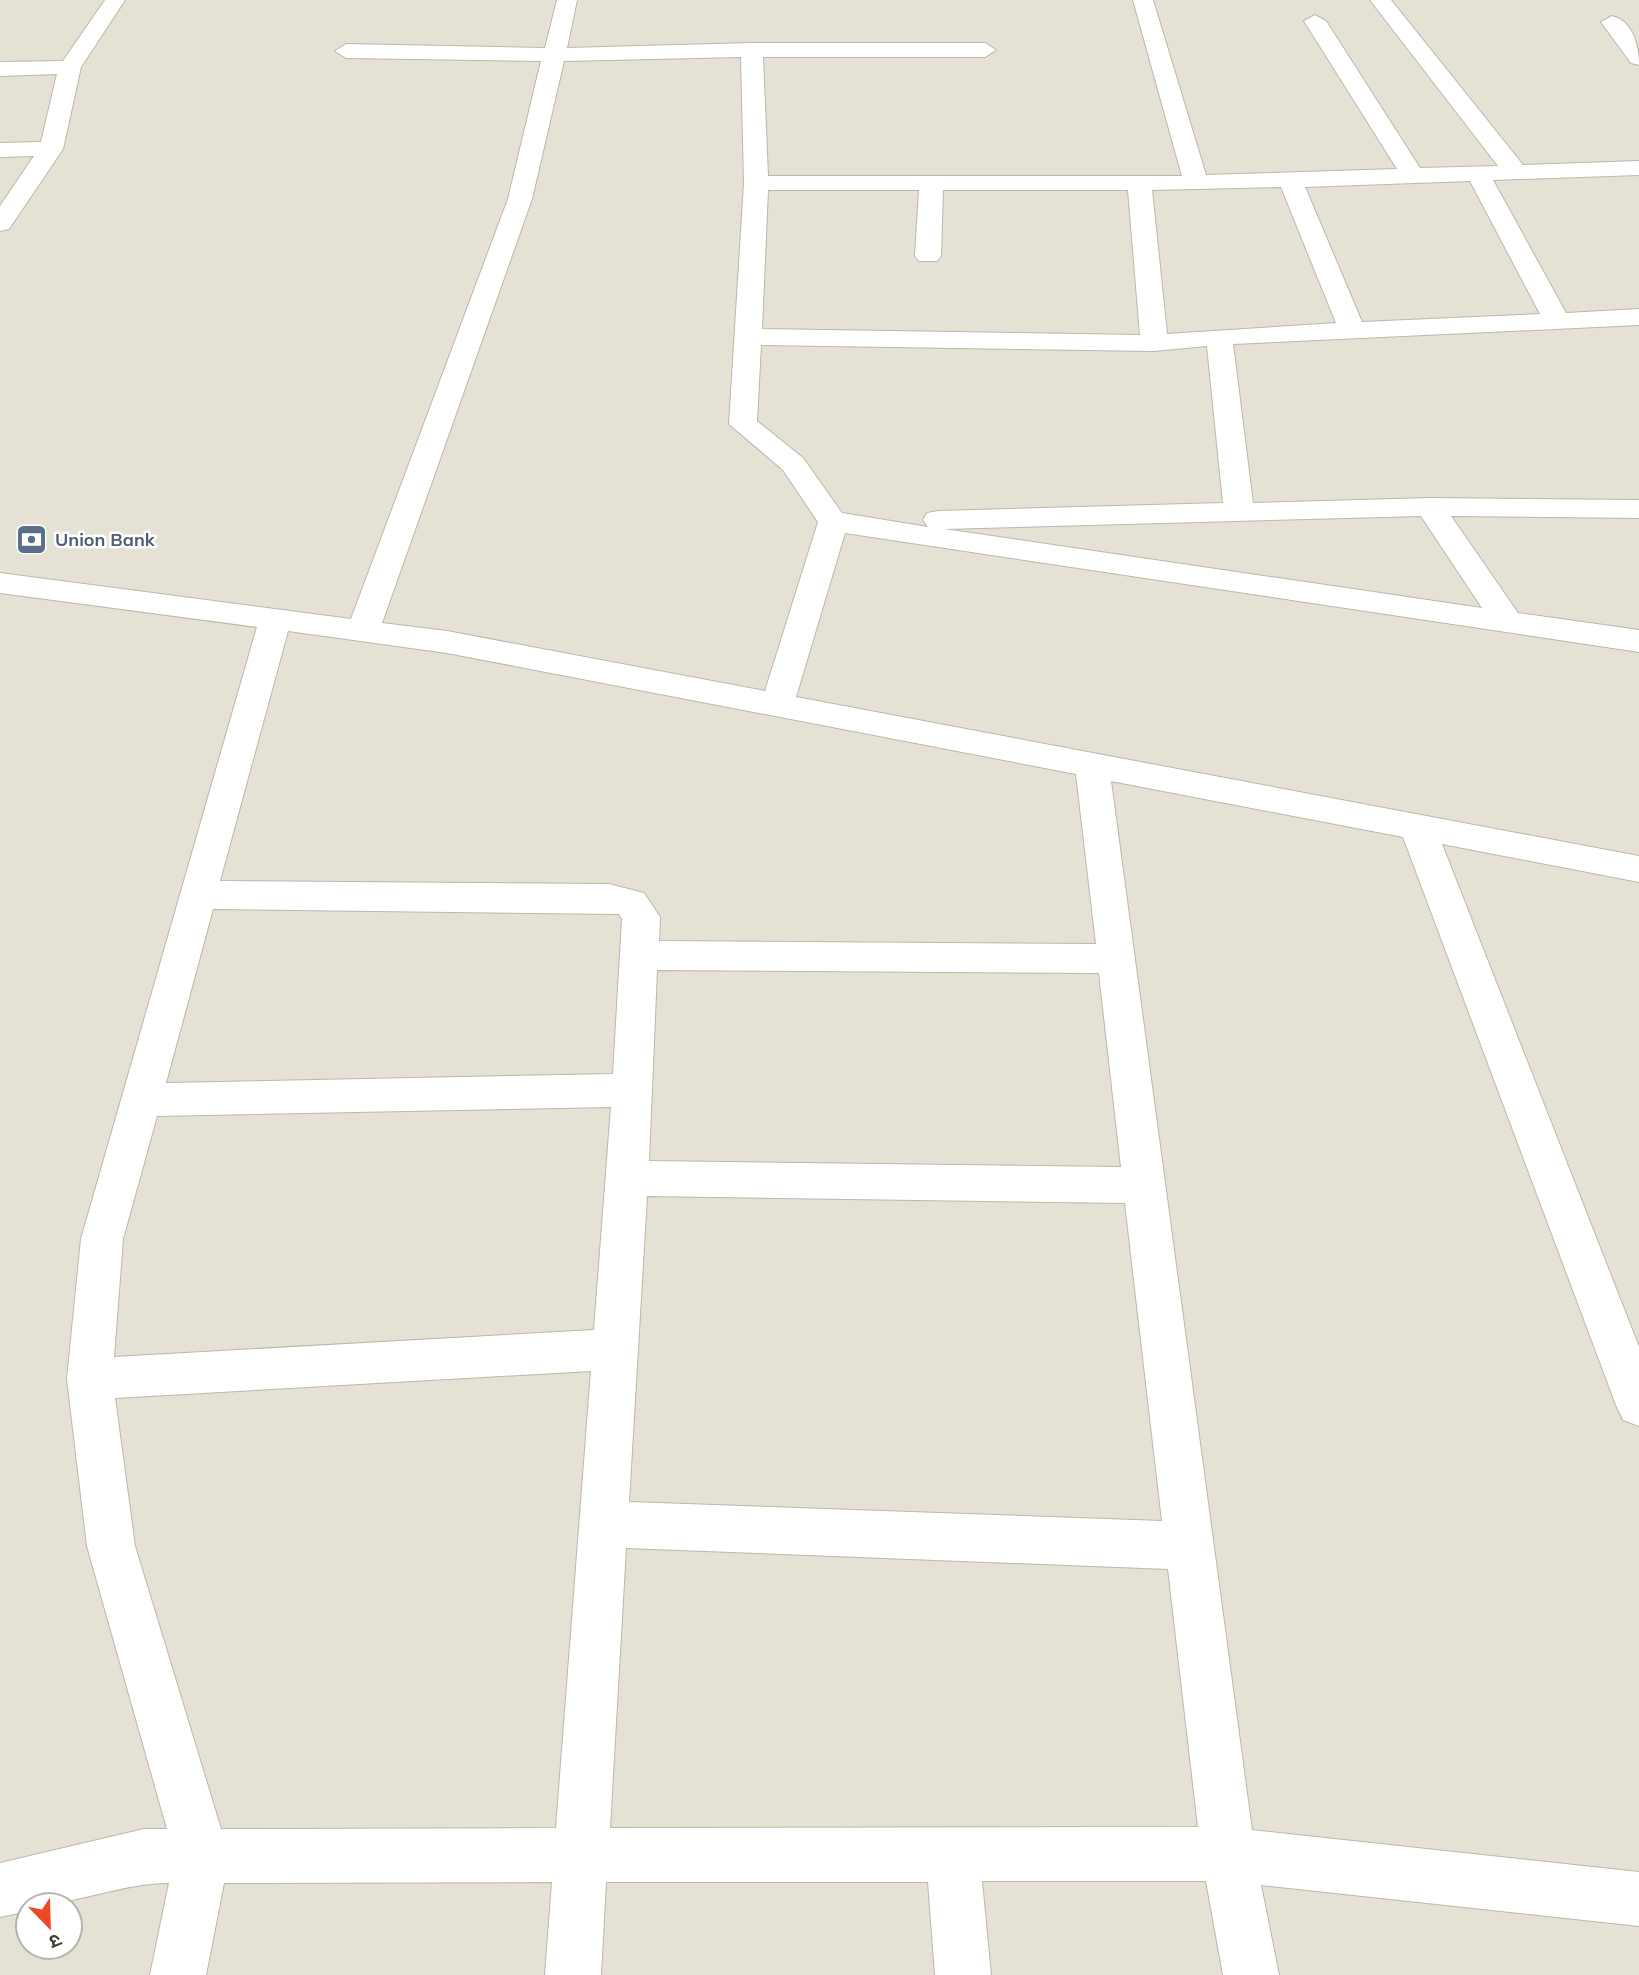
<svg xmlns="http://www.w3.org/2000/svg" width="1639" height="1975" viewBox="0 0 1639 1975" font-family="Mulish,'Noto Sans Devanagari',sans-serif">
<rect width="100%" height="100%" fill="#f2efe7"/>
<path fill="#e6e1d5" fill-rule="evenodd" d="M 0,0 L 1639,0 L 1639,1975 L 0,1975 ZM 28,1905 L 70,1905 L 70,1947 L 28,1947 Z"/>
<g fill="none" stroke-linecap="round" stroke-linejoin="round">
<defs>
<path id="minor" d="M 105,0 L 125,0 L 81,67 L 63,149 L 9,229 L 0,231 L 0,206 L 34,156 L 0,157 L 0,143 L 41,142 L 57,74 L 0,76 L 0,62 L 63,61 Z
M 557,0 L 577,0 L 567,48 L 752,43 L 985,43 L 996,50 L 985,57 L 763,57 L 768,176 L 1182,176 L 1133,0 L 1153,0 L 1206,175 L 1397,169 L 1304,21 L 1315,15 L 1326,21 L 1420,168 L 1498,166 L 1370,0 L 1391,0 L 1523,165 L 1639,161 L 1639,175 L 1493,180 L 1566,313 L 1639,309 L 1639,325 L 1233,344 L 1253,503 L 1430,498 L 1639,500 L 1639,518 L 1451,516 L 1518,613 L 1639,630 L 1639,652 L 845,533 L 796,697 L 1639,856 L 1639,882 L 1442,844 L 1639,1347 L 1639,1426 L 1623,1420 L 1616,1405 L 1403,837 L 1111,781 L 1252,1830 L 1639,1872 L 1639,1926 L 1261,1885 L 1279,1975 L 1223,1975 L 1206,1881 L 982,1881 L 991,1975 L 935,1975 L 928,1882 L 606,1882 L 601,1975 L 545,1975 L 552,1882 L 224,1883 L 206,1975 L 150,1975 L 169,1883 C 121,1883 76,1905 28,1905 L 28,1911 L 0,1917 L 0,1863 L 144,1829 L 167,1829 L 87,1546 L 67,1379 L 81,1239 L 257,627 L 0,593 L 0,573 L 351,619 L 508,199 L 541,61 L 346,58 L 335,51 L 346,44 L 545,48 ZM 741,57 L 744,183 L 729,424 L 783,470 L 818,522 L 765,691 L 447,631 L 382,623 L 532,199 L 564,61 ZM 1470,181 L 1540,314 L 1362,322 L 1305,187 ZM 1281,187 L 1336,323 L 1167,334 L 1152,190 ZM 768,190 L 919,190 L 915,256 L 919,261 L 937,261 L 941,256 L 943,190 L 1128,190 L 1140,335 L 762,329 ZM 761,345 L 1154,351 L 1207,346 L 1223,503 L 938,511 L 927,513 L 923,520 L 928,527 L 842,513 L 803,458 L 757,421 ZM 1421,516 L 1482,608 L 944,529 ZM 288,631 L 447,653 L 1076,774 L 1096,944 L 659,941 L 660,917 L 644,893 L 609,884 L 220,881 ZM 213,909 L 619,914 L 622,919 L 613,1074 L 166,1083 ZM 657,970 L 1099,973 L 1121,1167 L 649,1161 ZM 611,1107 L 594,1330 L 114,1357 L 123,1239 L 157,1116 ZM 647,1196 L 1125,1203 L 1162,1521 L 629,1502 ZM 591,1371 L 556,1828 L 221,1829 L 135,1546 L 115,1398 ZM 626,1548 L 1168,1569 L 1198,1827 L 610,1828 Z
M 1612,16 C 1633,21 1639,46 1639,65 L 1631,63 L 1601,22 Z"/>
</defs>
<use href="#minor" stroke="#bdb7aa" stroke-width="2"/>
<use href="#minor" fill="#fff" fill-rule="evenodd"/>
</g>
<defs>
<symbol id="bank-square" viewBox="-11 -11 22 22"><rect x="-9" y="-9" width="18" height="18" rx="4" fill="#5c6f8a" stroke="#fff"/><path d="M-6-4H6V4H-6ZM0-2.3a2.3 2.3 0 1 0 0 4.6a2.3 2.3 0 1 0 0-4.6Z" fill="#fff"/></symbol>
</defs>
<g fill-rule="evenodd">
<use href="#bank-square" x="14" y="522" width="35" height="35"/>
</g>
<g text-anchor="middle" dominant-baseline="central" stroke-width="5" stroke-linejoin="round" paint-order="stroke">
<g font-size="18" font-weight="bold" fill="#4e5e75" stroke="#fff" text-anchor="start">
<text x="55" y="539">Union Bank</text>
</g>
</g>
<g transform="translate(49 1926) rotate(157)"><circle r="33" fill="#ffffff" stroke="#b5b3af" stroke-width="2"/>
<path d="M0-5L12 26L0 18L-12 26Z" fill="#ec4825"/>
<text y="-10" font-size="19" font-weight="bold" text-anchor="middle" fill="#454036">उ</text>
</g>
</svg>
